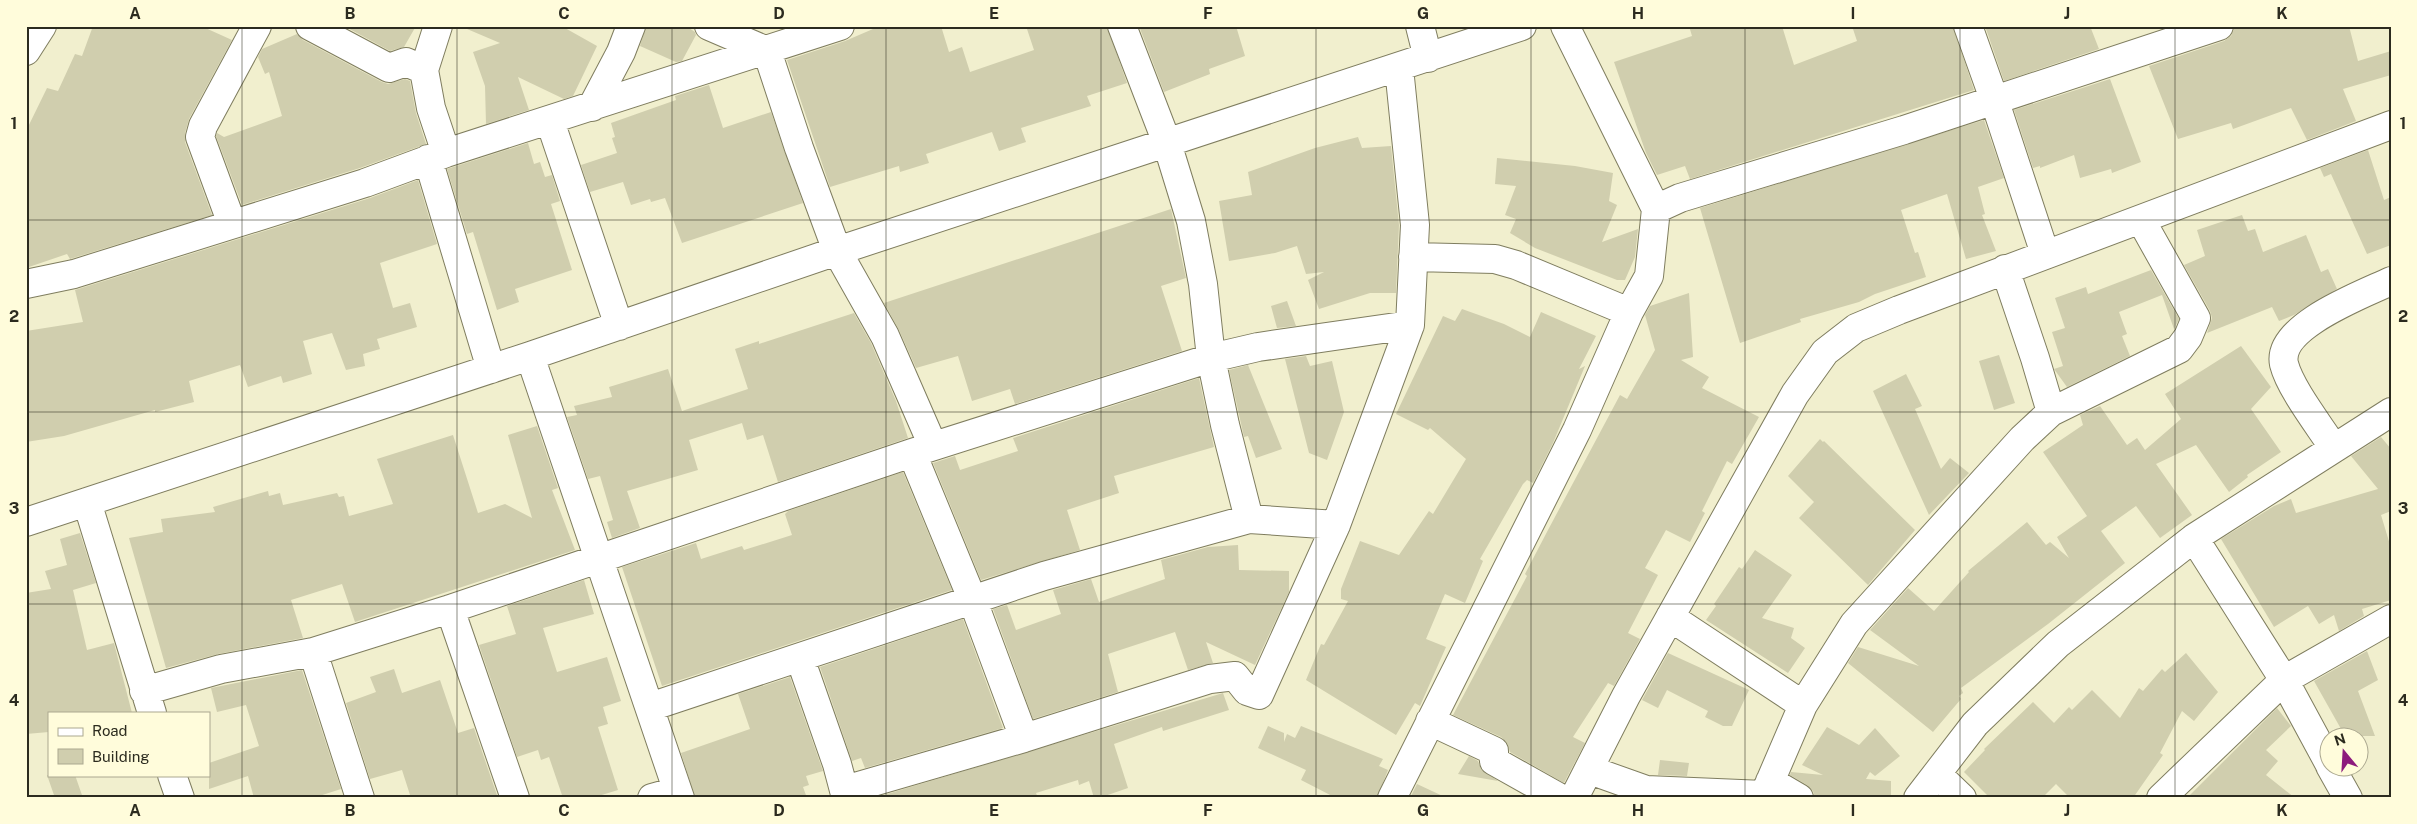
<svg xmlns="http://www.w3.org/2000/svg" width="2417" height="824" viewBox="0 0 2417 824" font-family="'Public Sans',sans-serif">
<rect width="100%" height="100%" fill="#f1efce"/>
<path fill="#d0ceae" d="M 93,26 L 201,26 L 232,40 L 189,119 L 185,133 L 185,142 L 212,215 L 70,259 L 67,254 L 26,268 L 26,131 L 47,88 L 58,91 L 75,54 L 82,56 Z
M 344,26 L 416,26 L 404,47 L 390,51 Z
M 460,26 L 556,26 L 565,28 L 597,46 L 573,96 L 564,99 L 518,77 L 529,110 L 486,124 L 485,86 L 473,52 L 500,43 Z
M 646,26 L 686,26 L 695,32 L 696,35 L 682,61 L 676,62 L 640,46 Z
M 880,26 L 941,26 L 949,52 L 962,47 L 970,72 L 1034,50 L 1026,26 L 1107,26 L 1127,83 L 1087,96 L 1091,106 L 1021,128 L 1026,142 L 999,151 L 992,132 L 926,154 L 929,163 L 900,172 L 899,166 L 830,187 L 787,60 L 845,41 Z
M 1139,26 L 1236,26 L 1245,56 L 1209,69 L 1210,74 L 1164,92 Z
M 1689,26 L 1782,26 L 1794,65 L 1857,41 L 1852,26 L 1953,26 L 1974,90 L 1690,179 L 1685,166 L 1657,175 L 1646,153 L 1614,62 L 1692,36 Z
M 1985,26 L 2090,26 L 2099,49 L 2004,81 Z
M 2241,26 L 2349,26 L 2358,61 L 2391,51 L 2391,75 L 2343,89 L 2356,121 L 2307,140 L 2291,108 L 2233,129 L 2231,123 L 2178,139 L 2149,66 L 2224,41 L 2231,36 L 2234,29 Z
M 297,34 L 303,40 L 382,82 L 388,84 L 405,79 L 410,81 L 416,113 L 426,144 L 360,168 L 242,205 L 216,136 L 217,133 L 224,137 L 282,116 L 269,72 L 265,74 L 258,57 L 262,49 Z
M 2110,79 L 2141,162 L 2112,173 L 2111,169 L 2080,178 L 2074,155 L 2040,168 L 2040,166 L 2033,168 L 2014,110 Z
M 709,85 L 723,128 L 771,112 L 803,203 L 682,243 L 665,198 L 651,202 L 650,199 L 631,205 L 623,182 L 590,192 L 581,165 L 617,153 L 612,138 L 615,137 L 611,123 L 676,100 L 675,96 Z
M 1984,120 L 2004,178 L 1978,187 L 1985,214 L 1982,215 L 1996,251 L 1966,259 L 1947,194 L 1901,210 L 1915,253 L 1918,252 L 1926,277 L 1875,294 L 1859,302 L 1800,319 L 1801,322 L 1740,343 L 1700,208 Z
M 1358,137 L 1362,148 L 1391,146 L 1399,225 L 1396,293 L 1370,293 L 1319,309 L 1308,280 L 1324,272 L 1306,274 L 1297,246 L 1275,253 L 1229,261 L 1219,201 L 1252,195 L 1248,172 L 1315,148 Z
M 528,143 L 534,164 L 540,162 L 545,177 L 552,175 L 560,201 L 551,204 L 572,270 L 515,289 L 519,302 L 497,310 L 473,232 L 467,234 L 447,169 Z
M 2368,150 L 2384,200 L 2391,197 L 2391,245 L 2367,254 L 2331,174 L 2324,177 L 2320,168 Z
M 1497,158 L 1575,166 L 1613,173 L 1609,201 L 1617,205 L 1602,242 L 1638,229 L 1635,257 L 1625,280 L 1617,280 L 1535,248 L 1510,233 L 1516,219 L 1505,215 L 1516,186 L 1495,184 Z
M 418,180 L 437,244 L 380,263 L 393,308 L 410,303 L 417,327 L 377,339 L 380,349 L 363,354 L 365,366 L 346,370 L 332,333 L 303,341 L 312,374 L 283,383 L 281,376 L 248,387 L 240,365 L 189,381 L 194,402 L 155,412 L 155,410 L 64,436 L 26,442 L 26,331 L 83,322 L 75,290 L 370,198 Z
M 1171,209 L 1186,278 L 1161,286 L 1182,351 L 1015,404 L 1010,389 L 972,401 L 958,356 L 916,368 L 899,330 L 884,303 Z
M 2242,215 L 2248,231 L 2255,229 L 2263,252 L 2306,235 L 2321,272 L 2328,269 L 2337,289 L 2294,315 L 2279,321 L 2272,307 L 2207,333 L 2212,318 L 2210,311 L 2184,265 L 2205,256 L 2197,230 Z
M 2151,270 L 2179,319 L 2174,329 L 2162,295 L 2119,312 L 2127,334 L 2122,336 L 2130,356 L 2067,387 L 2054,369 L 2063,366 L 2052,332 L 2065,328 L 2055,298 L 2086,287 L 2088,294 Z
M 1689,293 L 1693,357 L 1681,360 L 1709,377 L 1702,388 L 1759,417 L 1732,464 L 1727,461 L 1702,511 L 1705,513 L 1690,542 L 1666,530 L 1645,568 L 1658,575 L 1628,633 L 1640,639 L 1614,686 L 1608,683 L 1573,737 L 1585,743 L 1564,783 L 1510,752 L 1507,743 L 1501,737 L 1453,715 L 1527,576 L 1525,574 L 1548,530 L 1620,395 L 1627,399 L 1655,350 L 1645,315 L 1650,306 Z
M 1287,301 L 1296,326 L 1277,328 L 1271,306 Z
M 1462,309 L 1504,324 L 1530,337 L 1541,312 L 1596,336 L 1579,369 L 1585,366 L 1553,443 L 1533,483 L 1527,480 L 1523,484 L 1480,559 L 1483,561 L 1465,603 L 1445,594 L 1426,639 L 1446,647 L 1420,706 L 1415,703 L 1396,735 L 1306,680 L 1321,644 L 1324,645 L 1348,601 L 1341,599 L 1341,589 L 1360,541 L 1399,555 L 1429,511 L 1433,514 L 1466,459 L 1430,428 L 1428,430 L 1396,414 L 1443,316 L 1455,321 Z
M 854,313 L 871,343 L 896,401 L 908,438 L 778,482 L 763,435 L 747,440 L 742,423 L 689,440 L 698,470 L 627,491 L 640,528 L 612,538 L 607,522 L 613,520 L 600,476 L 588,479 L 567,417 L 577,415 L 574,406 L 612,397 L 609,387 L 668,369 L 682,411 L 748,389 L 735,349 L 759,341 L 759,344 Z
M 2241,346 L 2271,387 L 2251,409 L 2281,452 L 2247,475 L 2248,477 L 2229,492 L 2196,445 L 2156,464 L 2192,515 L 2160,538 L 2136,506 L 2101,531 L 2125,563 L 2048,624 L 1961,688 L 1963,693 L 1959,696 L 1961,699 L 1933,732 L 1848,663 L 1858,647 L 1919,666 L 1870,630 L 1908,588 L 1934,611 L 1969,572 L 1968,571 L 2027,522 L 2046,545 L 2050,542 L 2069,558 L 2057,537 L 2087,516 L 2043,452 L 2083,425 L 2080,415 L 2100,406 L 2127,445 L 2137,438 L 2145,450 L 2181,419 L 2165,394 Z
M 1999,355 L 2015,403 L 1994,410 L 1979,361 Z
M 1306,356 L 1310,366 L 1332,361 L 1344,412 L 1327,460 L 1309,453 L 1285,359 Z
M 1248,365 L 1282,449 L 1256,458 L 1248,436 L 1244,437 L 1229,370 Z
M 1906,374 L 1922,406 L 1915,409 L 1941,469 L 1950,458 L 1969,473 L 1929,515 L 1873,391 Z
M 1199,378 L 1214,447 L 1114,476 L 1119,493 L 1067,510 L 1080,550 L 981,580 L 933,463 L 955,456 L 960,470 L 1018,451 L 1013,438 Z
M 537,426 L 558,488 L 552,490 L 575,550 L 355,622 L 342,584 L 291,600 L 303,638 L 218,654 L 166,668 L 129,538 L 163,532 L 161,519 L 215,512 L 213,507 L 268,491 L 269,496 L 280,493 L 283,505 L 337,493 L 339,497 L 344,496 L 349,516 L 393,504 L 377,459 L 453,435 L 478,513 L 505,504 L 532,518 L 508,435 Z
M 2381,437 L 2391,449 L 2391,511 L 2381,515 L 2391,548 L 2391,600 L 2362,609 L 2364,616 L 2339,631 L 2334,615 L 2319,624 L 2308,606 L 2274,627 L 2221,539 L 2274,506 L 2291,499 L 2296,513 L 2378,489 L 2351,456 Z
M 1820,439 L 1823,442 L 1824,441 L 1915,530 L 1868,585 L 1799,518 L 1814,502 L 1788,476 Z
M 903,472 L 952,590 L 662,686 L 622,567 L 696,543 L 701,559 L 742,546 L 744,550 L 792,535 L 785,514 L 788,511 Z
M 80,533 L 96,583 L 73,590 L 87,650 L 114,643 L 132,713 L 49,713 L 49,732 L 26,734 L 26,593 L 51,589 L 45,571 L 67,565 L 60,539 Z
M 1238,545 L 1239,570 L 1289,571 L 1289,592 L 1255,665 L 1206,642 L 1213,663 L 1188,670 L 1175,632 L 1108,654 L 1118,692 L 1033,719 L 993,609 L 1007,605 L 1016,630 L 1061,614 L 1053,590 L 1091,579 L 1099,602 L 1165,579 L 1161,560 L 1208,547 Z
M 1755,550 L 1792,575 L 1762,618 L 1794,628 L 1791,638 L 1805,648 L 1788,673 L 1706,620 L 1716,606 L 1714,604 L 1739,567 L 1742,569 Z
M 584,580 L 594,614 L 543,628 L 557,672 L 607,657 L 621,701 L 603,707 L 608,724 L 598,727 L 618,790 L 592,798 L 563,798 L 549,757 L 541,760 L 538,750 L 517,757 L 479,645 L 516,634 L 507,606 Z
M 963,619 L 1003,728 L 865,768 L 861,758 L 852,761 L 820,667 Z
M 2367,651 L 2378,680 L 2358,691 L 2375,736 L 2345,736 L 2314,681 Z
M 1668,653 L 1749,690 L 1732,726 L 1723,726 L 1705,717 L 1708,711 L 1667,690 L 1658,708 L 1642,700 Z
M 2186,653 L 2218,692 L 2194,721 L 2182,711 L 2160,753 L 2163,755 L 2133,798 L 2070,798 L 2056,784 L 2042,798 L 1990,798 L 1964,772 L 1985,750 L 1984,749 L 2033,702 L 2054,723 L 2069,707 L 2072,710 L 2092,690 L 2120,718 L 2139,688 L 2143,691 L 2162,669 L 2165,672 Z
M 394,669 L 402,693 L 440,680 L 458,733 L 474,728 L 498,798 L 411,798 L 402,770 L 370,779 L 346,703 L 376,692 L 370,677 Z
M 302,670 L 341,789 L 313,798 L 254,798 L 248,776 L 209,789 L 209,763 L 259,746 L 246,705 L 217,712 L 211,688 Z
M 790,677 L 823,771 L 806,776 L 809,785 L 803,787 L 807,798 L 695,798 L 681,753 L 750,729 L 738,694 Z
M 1223,693 L 1229,710 L 1163,731 L 1162,727 L 1114,744 L 1128,788 L 1099,798 L 1094,798 L 1089,781 L 1079,785 L 1078,780 L 1036,793 L 1038,798 L 874,798 Z
M 2277,708 L 2291,726 L 2266,750 L 2278,761 L 2266,775 L 2295,798 L 2187,798 Z
M 1268,726 L 1284,733 L 1284,742 L 1287,734 L 1295,738 L 1301,726 L 1383,759 L 1379,766 L 1388,770 L 1377,798 L 1336,798 L 1301,780 L 1306,770 L 1258,748 Z
M 1827,727 L 1859,745 L 1875,728 L 1900,756 L 1875,776 L 1870,772 L 1866,779 L 1891,781 L 1891,798 L 1815,798 L 1813,791 L 1807,785 L 1790,775 L 1791,772 L 1823,775 L 1802,765 Z
M 1469,756 L 1478,761 L 1481,769 L 1498,781 L 1458,774 Z
M 1660,760 L 1689,763 L 1687,776 L 1658,775 Z
M 47,775 L 75,775 L 83,798 L 55,798 Z
M 1417,784 L 1447,798 L 1410,798 Z"/>
<g fill="none" stroke-linecap="round" stroke-linejoin="round">
<defs>
<path id="minor" d="M 310,26 L 389,68 L 406,62 L 424,70
M 438,26 L 424,70 L 431,108 L 446,153
M 709,26 L 767,51 L 799,148 L 837,251 L 885,336 L 933,446
M 1122,26 L 1167,143 L 1191,221 L 1203,284 L 1211,358 L 1225,425 L 1249,519
M 1420,26 L 1428,58
M 1565,26 L 1656,209
M 1968,26 L 1994,99 L 2045,254
M 26,51 L 42,26
M 592,107 L 621,52 L 631,26
M 550,121 L 619,326
M 428,159 L 491,369
M 232,224 L 200,137 L 203,126 L 257,26
M 1413,257 L 1495,259 L 1516,265 L 1629,312
M 26,284 L 74,274 L 365,183 L 446,153 L 840,26
M 530,356 L 680,798
M 2051,412 L 2179,349 L 2188,337 L 2196,318 L 2141,220
M 2333,447 C 2319,425 2290,388 2284,364 C 2276,326 2364,294 2391,281
M 912,453 L 973,601 L 1024,738
M 87,502 L 152,713
M 26,522 L 530,356 L 837,251 L 1522,26
M 2194,538 L 2284,680 L 2330,765
M 450,609 L 515,798
M 1670,617 L 1803,705
M 313,652 L 360,798
M 800,658 L 837,764 L 846,798
M 144,691 L 221,669 L 313,652 L 450,609 L 912,453 L 1211,358 L 1258,347 L 1410,325
M 650,707 L 1044,576 L 1249,519 L 1336,525
M 1430,721 L 1494,751 L 1494,761 L 1560,798
M 2330,766 L 2348,798
M 1590,770 L 1646,790 L 1764,795
M 1937,774 L 1962,798
M 172,775 L 180,798
M 1770,781 L 1799,798
M 845,790 L 1024,738 L 1210,679 L 1235,676 L 1247,691 L 1259,695 L 1336,525 L 1410,325 L 1415,225 L 1399,68
M 652,798 L 677,791
M 1392,798 L 1577,430 L 1629,312 L 1649,276 L 1656,209 L 1680,198 L 1904,130 L 2219,26
M 1574,798 L 1626,696 L 1795,394 L 1825,352 L 1856,328 L 1899,310 L 2391,125
M 1763,798 L 1803,705 L 1854,624 L 2022,439 L 2051,412 L 2035,358 L 2005,269
M 1918,798 L 1975,724 L 2058,644 L 2194,538 L 2391,412
M 2161,798 L 2284,680 L 2391,619"/>
</defs>
<use href="#minor" stroke="#7f7d5f" stroke-width="30"/>
<use href="#minor" stroke="#fff" stroke-width="28"/>
</g>
<path fill="none" stroke="#2c2b1f" stroke-width="1" stroke-opacity="0.55" d="M 242,26 L 242,798M 457,26 L 457,798M 672,26 L 672,798M 886,26 L 886,798M 1101,26 L 1101,798M 1316,26 L 1316,798M 1531,26 L 1531,798M 1745,26 L 1745,798M 1960,26 L 1960,798M 2175,26 L 2175,798M 26,220 L 2391,220M 26,412 L 2391,412M 26,604 L 2391,604"/>
<rect width="2417" height="824" fill="none" stroke="#fffcdb" stroke-width="55"/>
<rect x="48" y="712" width="162" height="65" fill="#fffcdb" stroke="#aba890"/>
<rect x="58" y="728" width="25" height="8" fill="#ffffff" stroke="#aba890"/>
<text x="92" y="736" font-size="15" fill="#2c2b1f">Road</text>
<rect x="58" y="749" width="25" height="15" fill="#d0ceae" stroke="#aba890"/>
<text x="92" y="762" font-size="15" fill="#2c2b1f">Building</text>
<g transform="translate(2344 752) rotate(342)"><circle r="24" fill="#fffcdb" stroke="#aba890"/>
<path d="M0-4L9 19L0 12L-9 19Z" fill="#8d1b7d"/>
<text y="-8" font-size="14" font-weight="bold" text-anchor="middle" fill="#2c2b1f">N</text>
</g>
<rect x="28" y="28" width="2362" height="768" fill="none" stroke="#2c2b1f" stroke-width="2"/>
<g font-size="16" text-anchor="middle" font-weight="bold" fill="#2c2b1f">
<text x="135" y="19">A</text>
<text x="350" y="19">B</text>
<text x="564" y="19">C</text>
<text x="779" y="19">D</text>
<text x="994" y="19">E</text>
<text x="1208" y="19">F</text>
<text x="1423" y="19">G</text>
<text x="1638" y="19">H</text>
<text x="1853" y="19">I</text>
<text x="2067" y="19">J</text>
<text x="2282" y="19">K</text>
<text x="14" y="129">1</text>
<text x="2403" y="129">1</text>
<text x="14" y="322">2</text>
<text x="2403" y="322">2</text>
<text x="14" y="514">3</text>
<text x="2403" y="514">3</text>
<text x="14" y="706">4</text>
<text x="2403" y="706">4</text>
<text x="135" y="816">A</text>
<text x="350" y="816">B</text>
<text x="564" y="816">C</text>
<text x="779" y="816">D</text>
<text x="994" y="816">E</text>
<text x="1208" y="816">F</text>
<text x="1423" y="816">G</text>
<text x="1638" y="816">H</text>
<text x="1853" y="816">I</text>
<text x="2067" y="816">J</text>
<text x="2282" y="816">K</text>
</g>
</svg>
